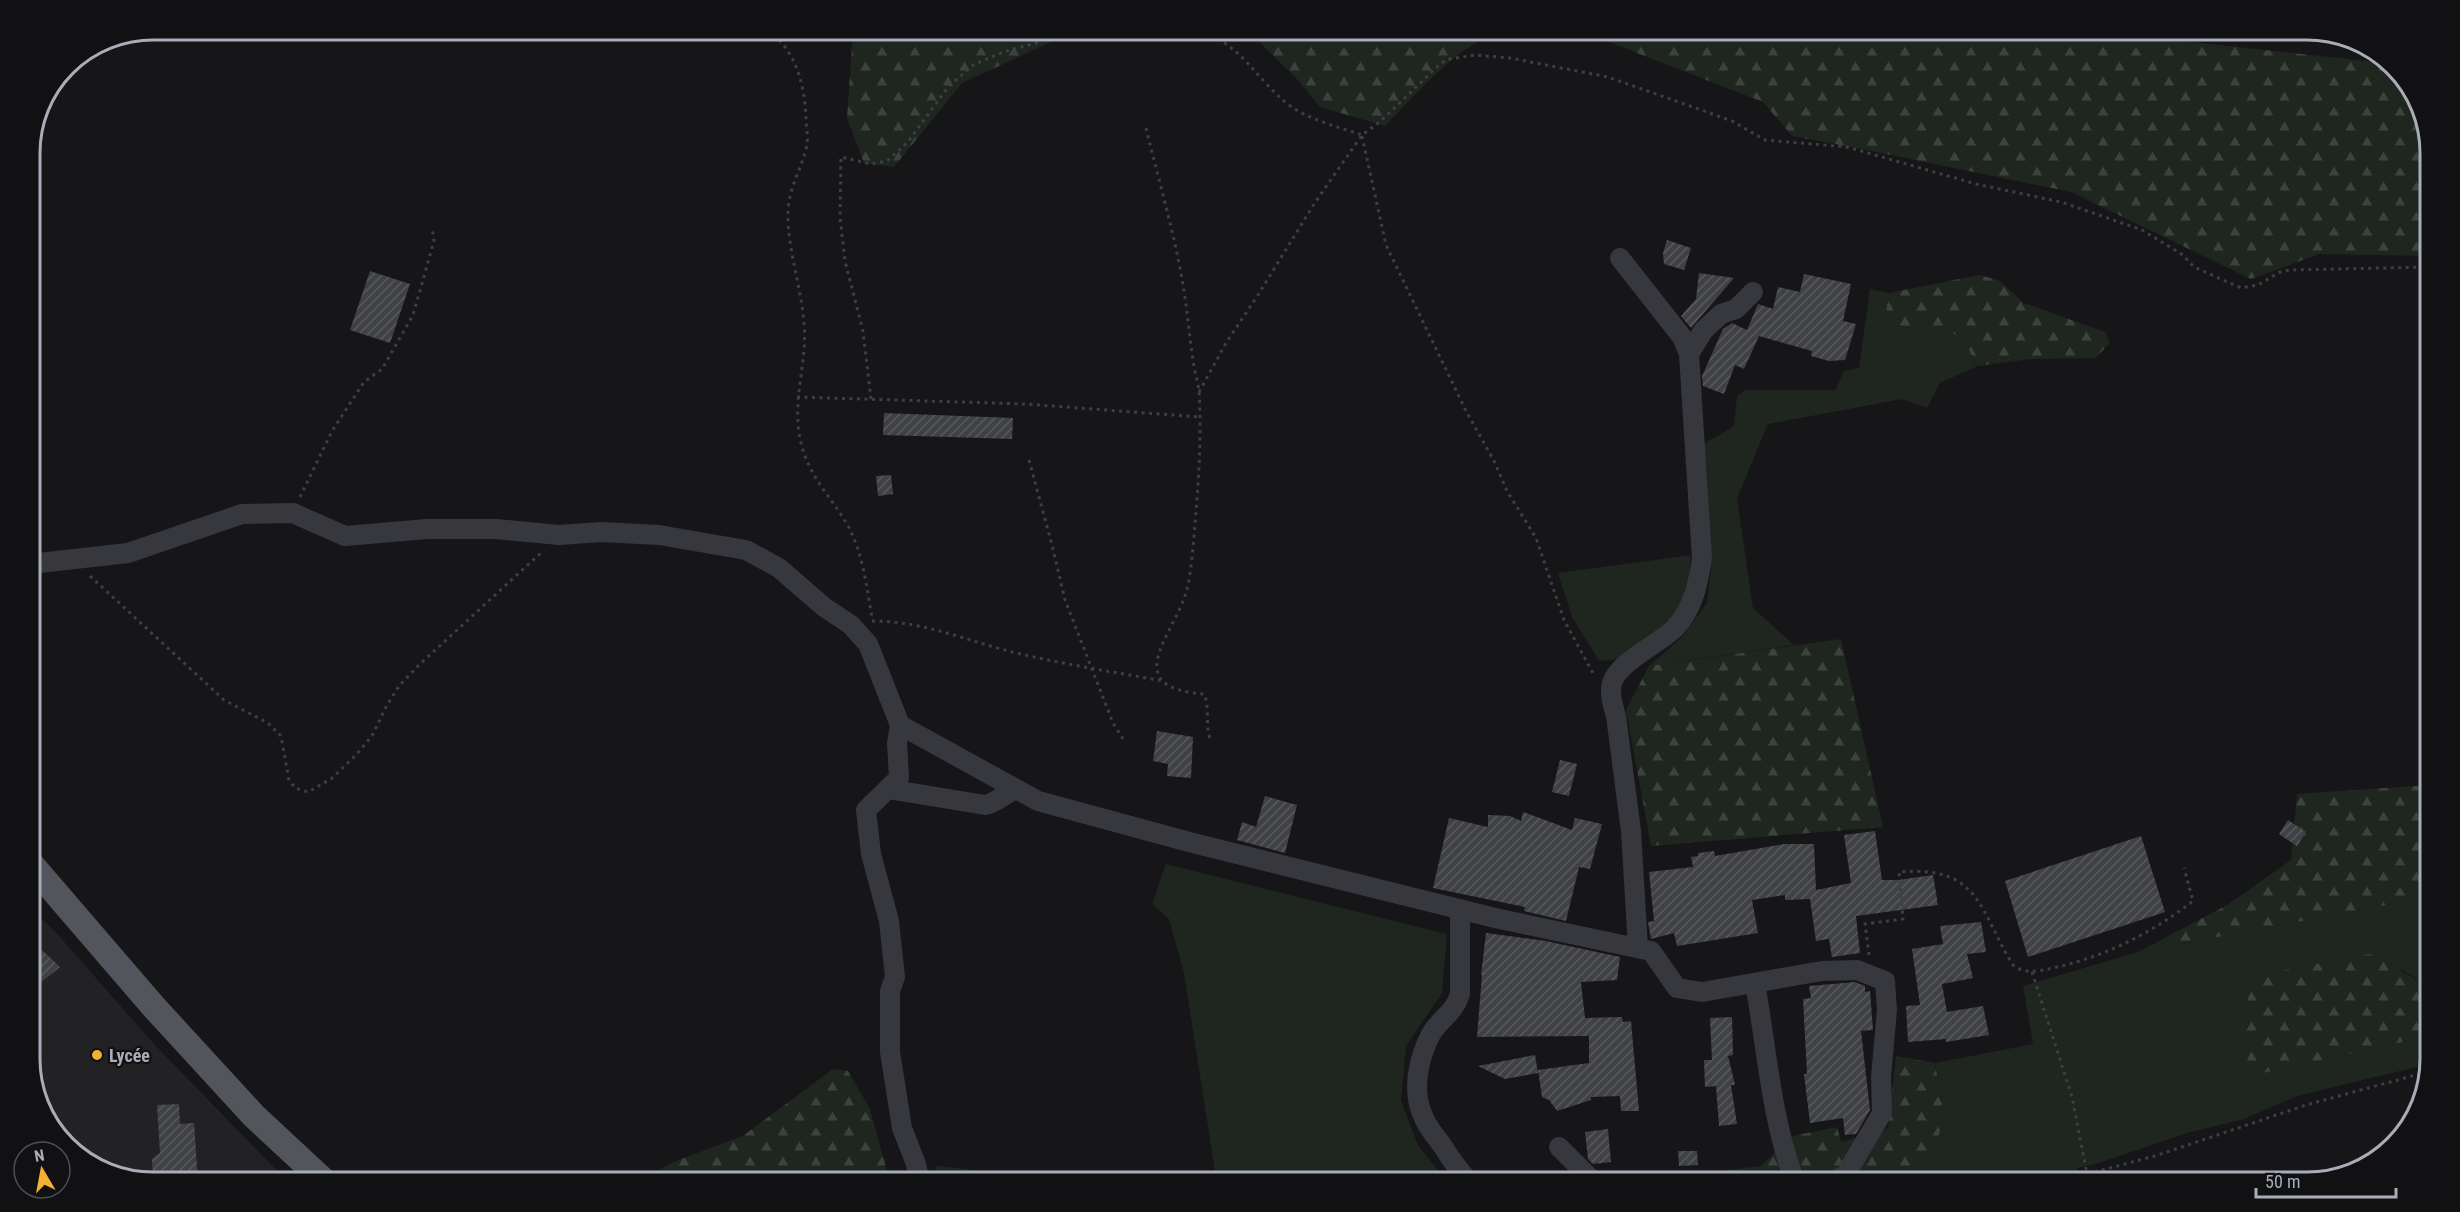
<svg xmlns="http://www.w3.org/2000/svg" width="2460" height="1212" viewBox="0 0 2460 1212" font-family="'Roboto Condensed',sans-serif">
<defs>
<pattern id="forest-firs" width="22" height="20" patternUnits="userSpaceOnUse" patternTransform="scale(1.5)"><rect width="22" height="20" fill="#1e261f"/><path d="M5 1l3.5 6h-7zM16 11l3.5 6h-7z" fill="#3c433d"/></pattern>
<pattern id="building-hatch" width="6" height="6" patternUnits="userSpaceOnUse" patternTransform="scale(1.5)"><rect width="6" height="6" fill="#404145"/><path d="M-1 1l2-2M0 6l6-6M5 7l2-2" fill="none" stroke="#595a5e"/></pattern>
</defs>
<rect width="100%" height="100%" fill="#161618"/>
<path fill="#222225" d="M 30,907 L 60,937 L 153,1043 L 288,1182 L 154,1182 L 99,1169 L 51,1127 L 30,1067 Z"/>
<path fill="#1e261f" d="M 1870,289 L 1889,293 L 1884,324 L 1960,335 L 1978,366 L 1940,383 L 1927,408 L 1902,399 L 1768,424 L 1737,498 L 1753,608 L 1794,645 L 1649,666 L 1682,637 L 1707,603 L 1712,561 L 1700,446 L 1734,426 L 1737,396 L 1746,390 L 1835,390 L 1844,371 L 1859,368 Z
M 1691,555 L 1688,590 L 1669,625 L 1620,659 L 1599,661 L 1572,617 L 1558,573 Z
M 1166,864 L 1447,934 L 1442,993 L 1406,1046 L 1401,1101 L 1418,1145 L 1447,1182 L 1265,1182 L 1216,1178 L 1184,973 L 1169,919 L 1152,904 Z
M 2430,897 L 2430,987 L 2402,970 L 2259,1074 L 2430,1036 L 2429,1064 L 2297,1096 L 2244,1119 L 2187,1133 L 2096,1164 L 2077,1168 L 2078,1182 L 1920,1182 L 1929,1173 L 1944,1115 L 1935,1063 L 2033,1044 L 2023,986 L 2138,952 Z"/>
<path fill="url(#forest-firs)" d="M 853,30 L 1077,30 L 962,83 L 894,167 L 864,163 L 847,118 Z
M 1247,30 L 1514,30 C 1467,32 1417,94 1385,126 L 1320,107 L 1297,79 Z
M 1578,30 L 2114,30 L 2126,35 L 2384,63 L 2409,85 L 2430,146 L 2430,256 L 2319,254 L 2251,279 L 2071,192 L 1862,149 L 1792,136 L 1763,102 Z
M 1979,275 L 1998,280 L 2024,303 L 2105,332 L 2110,343 L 2095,358 L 2030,359 L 1978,366 L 1960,335 L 1884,324 L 1889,293 Z
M 1841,639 L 1883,827 L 1651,846 L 1626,710 L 1649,666 Z
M 2430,785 L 2430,897 L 2138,952 L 2229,904 L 2291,860 L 2297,794 Z
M 2370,954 L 2430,987 L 2430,1036 L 2259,1074 L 2243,1054 L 2250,977 Z
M 1896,1056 L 1935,1063 L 1944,1115 L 1929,1173 L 1920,1182 L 1634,1182 L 1761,1166 L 1793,1136 L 1837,1127 L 1841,1142 L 1888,1128 Z
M 833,1069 L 848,1071 L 870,1109 L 890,1182 L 639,1182 L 673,1162 L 743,1136 Z
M 937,1166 L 993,1172 L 1008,1182 L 933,1182 Z"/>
<path fill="url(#building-hatch)" d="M 1667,240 L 1691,248 L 1684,270 L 1664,264 L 1663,253 Z
M 370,271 L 410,284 L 390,343 L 350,330 Z
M 1699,273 L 1734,278 L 1691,328 L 1681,316 L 1696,299 Z
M 1804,274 L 1851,284 L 1843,321 L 1856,324 L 1845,360 L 1829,361 L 1811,356 L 1812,351 L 1759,336 L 1744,369 L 1735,365 L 1724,394 L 1703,386 L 1702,376 L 1723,329 L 1732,323 L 1747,330 L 1758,304 L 1773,309 L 1778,287 L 1800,292 Z
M 884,413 L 1013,418 L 1012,439 L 883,435 Z
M 891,475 L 893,494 L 878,496 L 876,476 Z
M 1157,731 L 1193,737 L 1191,778 L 1167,776 L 1168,764 L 1153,761 Z
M 1560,760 L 1577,764 L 1569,796 L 1552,792 Z
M 1265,796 L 1297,805 L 1285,853 L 1237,840 L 1242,822 L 1256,827 Z
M 1523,812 L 1572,830 L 1575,818 L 1602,824 L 1590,869 L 1579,867 L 1566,921 L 1524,911 L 1525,907 L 1433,888 L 1449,818 L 1488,827 L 1488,815 L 1510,816 L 1521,821 Z
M 2288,820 L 2306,832 L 2297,846 L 2279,834 Z
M 1875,831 L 1882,880 L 1898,880 L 1933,875 L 1938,905 L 1856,916 L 1860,953 L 1832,957 L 1829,939 L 1816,941 L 1810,899 L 1785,900 L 1785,895 L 1752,900 L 1758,933 L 1677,946 L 1674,933 L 1651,939 L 1648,922 L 1654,921 L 1649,872 L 1693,867 L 1691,857 L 1698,856 L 1698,853 L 1714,851 L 1715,856 L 1785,844 L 1814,844 L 1816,890 L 1851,883 L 1844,835 Z
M 2141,836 L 2165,912 L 2028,957 L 2005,881 Z
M 1981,922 L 1986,952 L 1967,954 L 1973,978 L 1942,984 L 1947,1012 L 1983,1006 L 1989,1035 L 1946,1042 L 1946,1039 L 1908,1042 L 1906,1006 L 1920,1005 L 1912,949 L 1943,944 L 1940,926 Z
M 1486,933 L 1546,941 L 1620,957 L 1617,980 L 1581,982 L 1585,1018 L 1622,1017 L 1623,1022 L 1631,1021 L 1639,1111 L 1621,1111 L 1620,1096 L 1591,1097 L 1591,1100 L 1557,1111 L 1549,1100 L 1542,1097 L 1538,1070 L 1589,1063 L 1589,1036 L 1477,1037 L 1482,975 L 1481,975 Z
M 30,939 L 60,967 L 30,991 Z
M 1855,982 L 1865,986 L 1865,992 L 1870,991 L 1873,1030 L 1861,1031 L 1870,1110 L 1856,1134 L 1845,1135 L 1843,1118 L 1810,1123 L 1804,1074 L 1807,1074 L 1803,999 L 1811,998 L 1809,986 Z
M 1732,1017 L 1733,1055 L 1728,1056 L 1735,1085 L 1731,1085 L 1737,1124 L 1719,1126 L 1716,1086 L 1705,1087 L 1704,1060 L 1712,1060 L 1710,1018 Z
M 1535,1055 L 1538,1073 L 1505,1079 L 1478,1066 Z
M 179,1104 L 180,1124 L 194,1123 L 198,1182 L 153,1182 L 152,1159 L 160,1153 L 157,1105 Z
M 1608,1129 L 1611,1162 L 1593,1164 L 1588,1159 L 1585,1132 Z
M 1678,1151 L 1697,1151 L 1698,1165 L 1679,1166 Z"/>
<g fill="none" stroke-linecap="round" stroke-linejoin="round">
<path stroke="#3d3f44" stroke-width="3" stroke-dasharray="3 4.5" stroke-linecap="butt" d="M 768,30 C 797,51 806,89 806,123 C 807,130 808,138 807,145 C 802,168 789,187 788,211 C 787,248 801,285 804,323 C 808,367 788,408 804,453 C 813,481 834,501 848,526 C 863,553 867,589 872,618
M 1197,30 C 1244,45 1254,78 1289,105 C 1309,120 1339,127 1362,135
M 1146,128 C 1158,178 1173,228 1182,279 C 1187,306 1189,333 1193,360 C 1194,371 1198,381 1199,391 C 1202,440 1198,488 1194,537 C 1192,556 1191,578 1185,596 C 1171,637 1120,688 1204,694 C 1210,707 1205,724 1210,739
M 1362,136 L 1386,245 L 1465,409 L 1494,461 L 1507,491 L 1536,538 L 1564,620 L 1594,675
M 1199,392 L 1226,343 L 1258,295 L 1314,204 L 1362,135 L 1381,121 L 1441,63 L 1450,59 L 1475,55 L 1510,58 L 1608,77 L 1732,121 L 1765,140 L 1847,147 L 1976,184 L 2061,202 L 2142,230 L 2183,255 L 2194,267 L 2241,288 L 2258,285 L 2280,272 L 2290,270 L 2430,267
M 797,397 L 1025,404 L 1200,417
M 871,399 L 863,331 L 845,261 L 840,217 L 841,157 L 871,164 L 887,161 L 907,143 L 949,86 L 973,65 L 1003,52 L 1036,43 L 1057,30
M 1029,460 L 1052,545 L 1065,600 L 1113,723 L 1123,739
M 300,497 L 332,431 L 364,382 L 382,369 L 413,315 L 434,241 L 432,227
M 90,576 L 224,700 L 268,723 L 281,736 L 289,780 L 295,788 L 308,792 L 331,779 L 355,756 L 372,736 L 386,707 L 399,686 L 420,664 L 543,551
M 872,621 C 918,621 958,637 1001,649 C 1054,663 1109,671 1163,681
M 1869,955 L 1865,924 L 1903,919 L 1899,872 C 1981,865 1979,911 2013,965 C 2026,975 2038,971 2053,968 C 2104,957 2152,933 2193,901 L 2184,868
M 2032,972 L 2072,1097 L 2087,1174 L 2155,1156 L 2306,1105 L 2427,1072"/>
<path stroke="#37383d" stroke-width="20" d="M 1620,258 L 1682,337 L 1689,354 L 1702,559 C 1698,584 1693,609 1675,628 C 1659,644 1618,662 1612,683 C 1609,694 1613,706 1616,716 L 1631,831 L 1638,948
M 1689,354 L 1703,331 L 1721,314 L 1736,309 L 1753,292
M 30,564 L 128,553 L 242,514 L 293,513 L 345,536 L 427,529 L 496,529 L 559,535 L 601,532 L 659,535 L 746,550 L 779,568 L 824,607 L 851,625 L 868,644 L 900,725 L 1038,801 L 1193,843 L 1495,918 L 1651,951 L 1677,988 L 1702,992 L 1822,971 L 1857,970 L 1885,981 L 1887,1010 L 1881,1077 L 1882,1113 L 1846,1174 L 1834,1182
M 900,725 L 897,743 L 899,778 L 866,810 L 871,854 L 889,921 L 895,977 L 890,991 L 890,1052 L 902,1128 L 916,1164 L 920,1182
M 888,789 L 985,805 C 996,803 1006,793 1016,789
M 1460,909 L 1460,994 C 1454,1014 1441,1017 1431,1034 C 1418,1059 1411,1092 1424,1118 C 1428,1128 1436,1137 1442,1145 C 1450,1158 1459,1171 1470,1182
M 1755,983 C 1767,1050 1771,1118 1795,1182
M 1559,1147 L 1594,1182"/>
<path stroke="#53555c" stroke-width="26" d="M 30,863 L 153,1006 L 254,1116 L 325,1182"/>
</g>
<circle fill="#f2b134" stroke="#111113" stroke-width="2" cx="97" cy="1055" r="6"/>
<g text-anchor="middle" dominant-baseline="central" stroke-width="4.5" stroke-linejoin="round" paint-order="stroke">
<g font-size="18" font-weight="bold" fill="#a8adb8" stroke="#111113" text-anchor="start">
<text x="109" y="1055">Lycée</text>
</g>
</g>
<path d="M0 0H2460V1212H0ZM153 40H2307A113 113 0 0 1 2420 153V1059A113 113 0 0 1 2307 1172H153A113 113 0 0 1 40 1059V153A113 113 0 0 1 153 40Z" fill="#111113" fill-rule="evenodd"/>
<path fill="none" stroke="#a8adb8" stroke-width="3" d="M153 40H2307A113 113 0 0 1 2420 153V1059A113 113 0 0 1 2307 1172H153A113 113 0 0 1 40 1059V153A113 113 0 0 1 153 40Z"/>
<g transform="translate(42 1170) rotate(350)"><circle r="28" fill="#111113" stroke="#4d4f55" stroke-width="1.5"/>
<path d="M0-4.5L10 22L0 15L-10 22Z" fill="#f2b134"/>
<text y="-9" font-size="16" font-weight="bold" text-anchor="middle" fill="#a8adb8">N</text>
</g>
<path d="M2256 1188v9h140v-9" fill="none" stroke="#a8adb8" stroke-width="3"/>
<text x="2265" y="1188" font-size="18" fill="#a8adb8" stroke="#111113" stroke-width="4.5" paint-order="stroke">50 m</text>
</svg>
